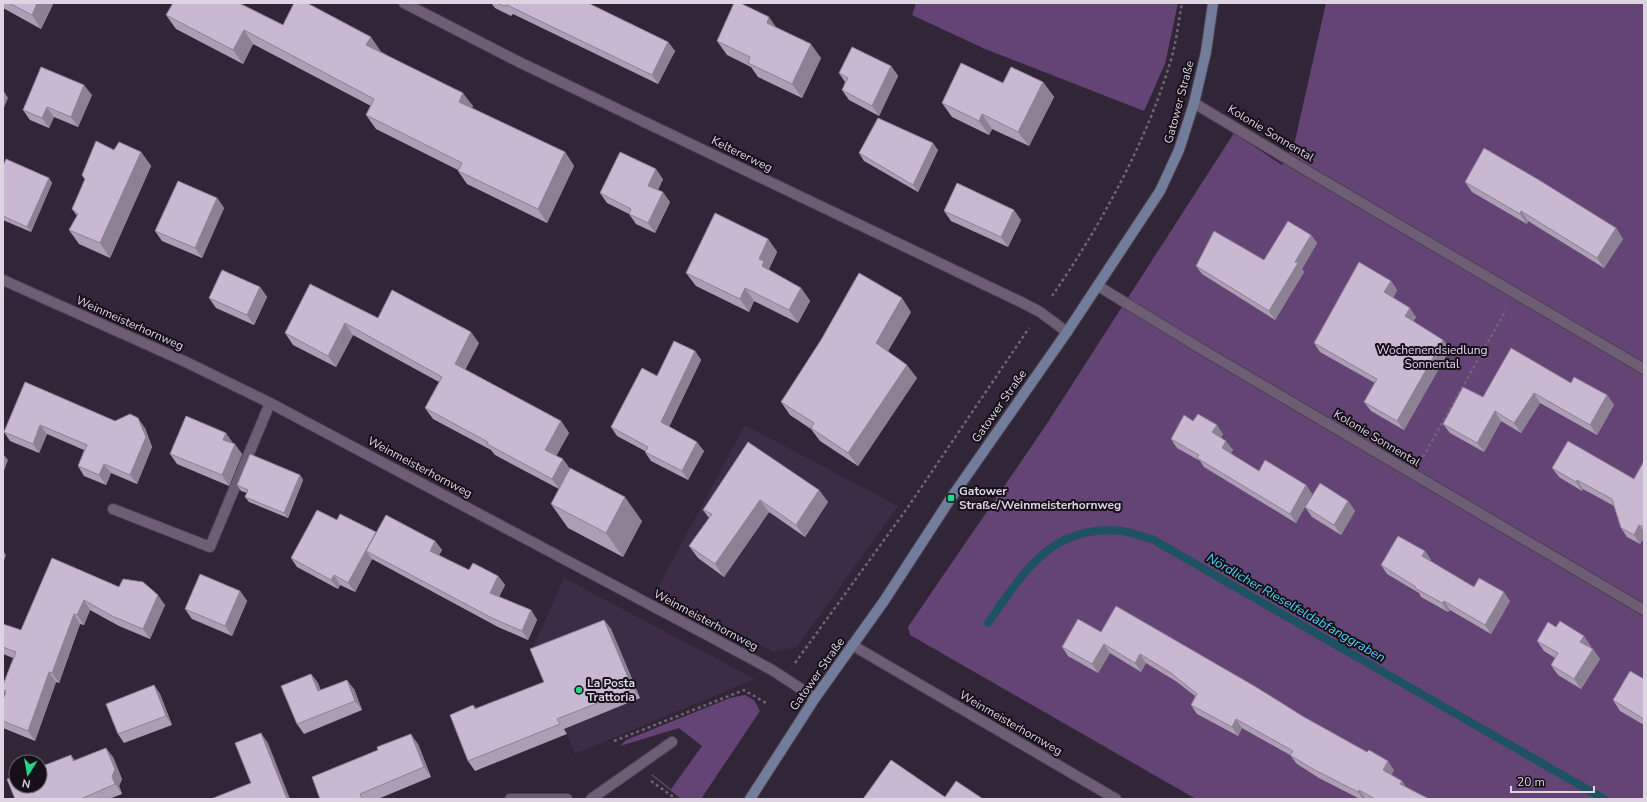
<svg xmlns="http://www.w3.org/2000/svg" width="1647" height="802" viewBox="0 0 1647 802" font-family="'Nunito Sans',sans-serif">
<rect width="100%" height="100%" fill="#312538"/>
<path fill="#3c2c45" d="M 745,425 L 898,506 L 797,647 L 773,652 L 656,591 Z
M 564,578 L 645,621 L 755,679 L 575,754 L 533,648 Z"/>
<path fill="#644375" d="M 916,3 L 1178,3 L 1165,64 L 1144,111 L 985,49 L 912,15 Z
M 1326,3 L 1644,3 L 1644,799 L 1196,799 L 910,635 L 908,627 L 1046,425 L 1234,133 L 1282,165 L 1294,145 Z
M 745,695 L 754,700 L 760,711 L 701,799 L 680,798 L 651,775 L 652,774 L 671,789 L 702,746 L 679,728 L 620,746 L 626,740 L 730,698 Z"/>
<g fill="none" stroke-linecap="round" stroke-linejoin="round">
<path stroke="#1d5261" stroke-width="8" d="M 988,623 C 1024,572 1051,524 1122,531 C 1132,532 1142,537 1152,539 L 1604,799"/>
<defs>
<path id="lane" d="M 1194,103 L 1304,169
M 1098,286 L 1203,350
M 113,509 L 210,547 L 270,403
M 591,799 L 672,742"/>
<path id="street" d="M 404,3 L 519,62 L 1023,303 L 1040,312 L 1067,332
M 1304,169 L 1644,369
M 3,280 L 186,362 L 270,403 L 711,637 L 772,670 L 815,698
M 1203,350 L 1644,610
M 852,645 L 1116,799
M 510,799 L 567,799"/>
<path id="secondary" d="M 750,799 L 815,698 L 884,601 L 951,498 L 1067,332 L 1160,191 L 1179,150 L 1194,103 L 1206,52 L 1213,3"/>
</defs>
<use href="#lane" stroke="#4c4152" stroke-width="12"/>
<use href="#street" stroke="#4c4152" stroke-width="12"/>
<use href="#secondary" stroke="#4c4152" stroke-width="12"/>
<path stroke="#6f6575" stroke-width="2.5" stroke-dasharray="3 3" stroke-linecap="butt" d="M 1052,296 C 1098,230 1146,143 1169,66 C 1176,46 1178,24 1182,3
M 1423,457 L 1506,310
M 795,663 L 908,507 L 1029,328
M 614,741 L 744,690 L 766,703
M 651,781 L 676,799"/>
<use href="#lane" stroke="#6d5e75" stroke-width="10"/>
<use href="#street" stroke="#6d5e75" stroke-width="10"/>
<use href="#secondary" stroke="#727d9b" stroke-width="10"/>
</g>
<path fill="#ac9eb5" d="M 3,3 L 52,3 L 53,4 L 41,29 L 3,8 Z
M 491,3 L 588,3 L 668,42 L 675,51 L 658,84 L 513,14 L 511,16 L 495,8 Z
M 166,15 L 283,25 L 380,50 L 380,51 L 473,106 L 472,108 L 565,152 L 574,166 L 547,223 L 467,184 L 458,171 L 458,170 L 376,129 L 366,115 L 371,106 L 253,44 L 243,64 L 176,29 Z
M 777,28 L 821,58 L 802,98 L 758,77 L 751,67 L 727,55 L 717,41 Z
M 891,66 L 898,76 L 879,116 L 849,100 L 842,90 L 845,82 L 839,73 Z
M 1043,82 L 1054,97 L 1029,146 L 992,129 L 989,135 L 952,117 L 942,103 L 1003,83 Z
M 92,95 L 78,127 L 54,117 L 49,128 L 30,120 L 23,110 Z
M 114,150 L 141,152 L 151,166 L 110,258 L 79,244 L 69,230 L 77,216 L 72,209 L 85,180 L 82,175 Z
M 938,150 L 918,192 L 864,161 L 859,153 Z
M 3,166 L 49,178 L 52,183 L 31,232 L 3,220 Z
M 663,179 L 658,190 L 670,202 L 655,233 L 636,224 L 629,214 L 607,203 L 600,193 Z
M 1465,182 L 1616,228 L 1623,239 L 1604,268 L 1528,221 L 1527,224 L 1472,192 Z
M 217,198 L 224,208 L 202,258 L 162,241 L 155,231 Z
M 944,211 L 1021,220 L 1008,247 L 951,221 Z
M 1311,235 L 1317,243 L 1302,269 L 1304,272 L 1275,320 L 1202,274 L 1196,266 L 1264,260 Z
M 768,239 L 777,252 L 769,269 L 771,271 L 801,288 L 810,301 L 798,323 L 754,301 L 749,312 L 696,286 L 686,273 Z
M 1391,281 L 1397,290 L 1393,298 L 1416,317 L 1413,322 L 1443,340 L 1450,349 L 1404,430 L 1371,411 L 1364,402 L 1375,383 L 1320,352 L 1314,343 Z
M 260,287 L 267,297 L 254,325 L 216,308 L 209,298 Z
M 911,312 L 888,351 L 917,378 L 858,466 L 820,441 L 811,429 L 790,415 L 781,402 Z
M 378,318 L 479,343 L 465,370 L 561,421 L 569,433 L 556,456 L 570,469 L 642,521 L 623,557 L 568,528 L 551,504 L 559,489 L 495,455 L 491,450 L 433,419 L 425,408 L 439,382 L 353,335 L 336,367 L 293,345 L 285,333 Z
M 695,351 L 701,360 L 669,427 L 704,451 L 688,480 L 651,461 L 645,452 L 645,451 L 617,436 L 611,427 L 657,376 Z
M 25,382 L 115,421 L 145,428 L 152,447 L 137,484 L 111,473 L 106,485 L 84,476 L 78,466 L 84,450 L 47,434 L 39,453 L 10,441 L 4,432 Z
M 1571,383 L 1607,395 L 1614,405 L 1597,435 L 1540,403 L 1521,433 L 1501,421 L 1484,452 L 1450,433 L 1443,424 L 1483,397 Z
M 1193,421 L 1223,434 L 1221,437 L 1233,450 L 1230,454 L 1259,471 L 1306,485 L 1312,494 L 1296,523 L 1204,467 L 1200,461 L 1177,448 L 1171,439 Z
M 233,443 L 242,454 L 229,486 L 177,464 L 170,454 Z
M 1644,461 L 1644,538 L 1640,544 L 1627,537 L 1621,528 L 1614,506 L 1583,489 L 1582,491 L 1559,477 L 1552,468 L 1634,479 Z
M 300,475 L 303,480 L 288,518 L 249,502 L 245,497 L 247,493 L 241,491 L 237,485 Z
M 819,490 L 828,502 L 805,537 L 769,512 L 724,577 L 698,558 L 689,546 L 709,518 L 703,510 Z
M 1348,501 L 1355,511 L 1341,535 L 1312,517 L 1305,507 Z
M 337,520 L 376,533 L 435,541 L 442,550 L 439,555 L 469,570 L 498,576 L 505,585 L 499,597 L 531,610 L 537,620 L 528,640 L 498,627 L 372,559 L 355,592 L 340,585 L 338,589 L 297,567 L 291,558 Z
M 1425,551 L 1431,560 L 1430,561 L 1474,587 L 1510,601 L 1491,634 L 1450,610 L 1448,612 L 1421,597 L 1419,593 L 1387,574 L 1381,565 Z
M 52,558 L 119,587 L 165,605 L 150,639 L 119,626 L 90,610 L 84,625 L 80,624 L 59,683 L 56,682 L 35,741 L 3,728 L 3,700 L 5,694 L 3,691 L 3,685 L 13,658 L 3,654 L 3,624 L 21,630 Z
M 240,591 L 247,601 L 232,636 L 192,619 L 185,609 Z
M 604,620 L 611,629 L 640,698 L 564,729 L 567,734 L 475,771 L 468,761 L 473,705 L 476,708 L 544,682 Z
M 1101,632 L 1304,717 L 1394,770 L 1391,775 L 1402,781 L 1406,787 L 1429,799 L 1360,799 L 1319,778 L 1297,764 L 1290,755 L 1242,728 L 1238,736 L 1197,714 L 1191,705 L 1195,696 L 1177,682 L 1146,663 L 1141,672 L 1110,653 L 1098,673 L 1068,656 L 1062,647 Z
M 1537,641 L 1591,646 L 1590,648 L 1600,659 L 1581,689 L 1558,675 L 1551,665 L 1555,658 L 1544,651 Z
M 311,674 L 318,683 L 320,690 L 354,689 L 362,710 L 304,734 L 297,724 Z
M 1644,679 L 1644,725 L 1620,711 L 1613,700 Z
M 154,685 L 160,694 L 172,725 L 124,743 L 118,734 Z
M 418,744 L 431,777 L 378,799 L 320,799 Z
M 71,755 L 75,761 L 113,757 L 122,779 L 119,786 L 122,794 L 109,799 L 15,799 Z"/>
<path fill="#8c8193" d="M 37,3 L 52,3 L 53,4 L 41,29 L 32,15 Z
M 769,17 L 779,31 L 767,23 Z
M 244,30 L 253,44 L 243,64 L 233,50 Z
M 371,37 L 380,50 L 376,58 L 366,45 Z
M 668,42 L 675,51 L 658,84 L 652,75 Z
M 811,44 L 821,58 L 802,98 L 792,84 Z
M 891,66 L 898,76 L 879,116 L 872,106 Z
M 1043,82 L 1054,97 L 1029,146 L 1018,132 Z
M 84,85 L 92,95 L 78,127 L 71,117 Z
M 3,90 L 8,98 L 3,110 Z
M 463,93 L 473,106 L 468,116 L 459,102 Z
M 47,107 L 54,117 L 49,128 L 42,118 Z
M 982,114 L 992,129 L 989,135 L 979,121 Z
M 933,143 L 938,150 L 918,192 L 913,185 Z
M 141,152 L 151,166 L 110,258 L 100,243 Z
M 565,152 L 574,166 L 547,223 L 538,209 Z
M 656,169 L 663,179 L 655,196 L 648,186 Z
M 49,178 L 52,183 L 31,232 L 27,227 Z
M 663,192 L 670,202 L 655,233 L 648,223 Z
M 217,198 L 224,208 L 202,258 L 195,248 Z
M 1014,210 L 1021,220 L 1008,247 L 1001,237 Z
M 1521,211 L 1528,221 L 1527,224 L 1520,214 Z
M 1616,228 L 1623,239 L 1604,268 L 1597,258 Z
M 1311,235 L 1317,243 L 1302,269 L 1304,272 L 1275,320 L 1269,311 L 1295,262 Z
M 768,239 L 777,252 L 769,269 L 774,275 L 762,266 L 759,259 Z
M 1391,281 L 1397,290 L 1391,301 L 1384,292 Z
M 260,287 L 267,297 L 254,325 L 247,315 Z
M 745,288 L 754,301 L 749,312 L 740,299 Z
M 801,288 L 810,301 L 798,323 L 789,310 Z
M 902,298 L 911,312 L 885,356 L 876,343 Z
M 1410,308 L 1416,317 L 1411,325 L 1405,316 Z
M 345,323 L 353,335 L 336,367 L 328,356 Z
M 471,332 L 479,343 L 462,375 L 455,364 Z
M 1443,340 L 1450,349 L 1404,430 L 1397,421 Z
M 695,351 L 701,360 L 667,431 L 661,422 Z
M 907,365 L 917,378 L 858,466 L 848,453 Z
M 1534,393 L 1540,403 L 1521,433 L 1514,423 Z
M 1607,395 L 1614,405 L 1597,435 L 1590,425 Z
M 1495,411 L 1501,421 L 1484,452 L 1477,443 Z
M 138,418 L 145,428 L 152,447 L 137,484 L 130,475 Z
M 561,421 L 569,433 L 553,462 L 545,450 Z
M 40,425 L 47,434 L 39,453 L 33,444 Z
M 1217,425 L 1223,434 L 1219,441 L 1212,432 Z
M 226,433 L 233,443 L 230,450 L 223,440 Z
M 1226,441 L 1233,450 L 1228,457 L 1222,448 Z
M 697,442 L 704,451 L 688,480 L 682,471 Z
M 235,444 L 242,454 L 229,486 L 222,475 Z
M 3,454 L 8,460 L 3,473 Z
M 563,459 L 571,470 L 560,490 L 552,479 Z
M 104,464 L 111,473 L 106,485 L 99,475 Z
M 300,475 L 303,480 L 288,518 L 284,513 Z
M 1577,480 L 1583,489 L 1582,491 L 1576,482 Z
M 1306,485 L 1312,494 L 1296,523 L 1290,514 Z
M 819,490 L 828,502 L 805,537 L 796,525 Z
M 625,497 L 642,521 L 623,557 L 606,533 Z
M 760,500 L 769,512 L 724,577 L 715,564 Z
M 1348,501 L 1355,511 L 1341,535 L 1334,525 Z
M 1639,525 L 1644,531 L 1644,538 L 1640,544 L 1634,535 Z
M 376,532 L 382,541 L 366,551 L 372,559 L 355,592 L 348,583 Z
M 435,541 L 442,550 L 436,560 L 430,551 Z
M 3,551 L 6,555 L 3,563 Z
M 1425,551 L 1431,560 L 1428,565 L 1422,556 Z
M 334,575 L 340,585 L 338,589 L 331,580 Z
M 498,576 L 505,585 L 496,602 L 490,593 Z
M 240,591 L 247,601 L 232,636 L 225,626 Z
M 1504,592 L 1510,601 L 1491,634 L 1485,625 Z
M 158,595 L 165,605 L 150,639 L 143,629 Z
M 84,600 L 90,610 L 84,625 L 77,615 Z
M 1444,601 L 1450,610 L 1448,612 L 1442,603 Z
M 531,610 L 537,620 L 528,640 L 522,631 Z
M 74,614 L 80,624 L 59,683 L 52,673 Z
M 604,620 L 611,629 L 640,698 L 633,689 Z
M 1584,636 L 1591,646 L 1587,652 L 1580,642 Z
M 1104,644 L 1110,653 L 1098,673 L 1092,664 Z
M 1593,649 L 1600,659 L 1581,689 L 1574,679 Z
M 1140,654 L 1146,663 L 1141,672 L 1135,663 Z
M 49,672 L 56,682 L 35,741 L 28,731 Z
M 311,674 L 318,683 L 325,700 L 318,691 Z
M 347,680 L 354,689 L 362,710 L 355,701 Z
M 154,685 L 160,694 L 172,725 L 166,716 Z
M 1236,719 L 1242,728 L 1238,736 L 1232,727 Z
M 261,733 L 268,743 L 290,799 L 287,799 Z
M 411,734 L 418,744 L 431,777 L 424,767 Z
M 106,748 L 113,757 L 122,779 L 119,786 L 122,794 L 115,784 L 112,777 Z
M 1388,761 L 1394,770 L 1389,779 L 1383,770 Z
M 1402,781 L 1408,790 L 1400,784 Z
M 1359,790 L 1366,799 L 1363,799 L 1358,792 Z"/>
<path fill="#c8b8d2" stroke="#8c8193" d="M 9,3 L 37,3 L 32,15 Z
M 173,3 L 239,3 L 283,25 L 294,3 L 307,3 L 371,37 L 366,45 L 463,93 L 459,102 L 565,152 L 538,209 L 458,171 L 462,163 L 366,115 L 374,99 L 244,30 L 233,50 L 166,15 Z
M 497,3 L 588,3 L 668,42 L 652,75 L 507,5 L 504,6 Z
M 734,3 L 740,3 L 769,17 L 767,23 L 811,44 L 792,84 L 748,63 L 750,57 L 717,41 Z
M 852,47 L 891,66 L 872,106 L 842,90 L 848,78 L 839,73 Z
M 961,63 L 1003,83 L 1011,67 L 1043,82 L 1018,132 L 982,114 L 979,121 L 942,103 Z
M 41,67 L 84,85 L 71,117 L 47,107 L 42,118 L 23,110 Z
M 878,118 L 933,143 L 913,185 L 859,153 Z
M 96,141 L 114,150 L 119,142 L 141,152 L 100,243 L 69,230 L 78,214 L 72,209 L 85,179 L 82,175 Z
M 1484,148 L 1539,180 L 1616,228 L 1597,258 L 1521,211 L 1520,214 L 1465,182 Z
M 620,152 L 656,169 L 648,186 L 663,192 L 648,223 L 629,214 L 631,209 L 600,193 Z
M 6,159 L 49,178 L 27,227 L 3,216 L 3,166 Z
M 178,181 L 217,198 L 195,248 L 155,231 Z
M 957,183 L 1014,210 L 1001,237 L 944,211 Z
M 715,213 L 768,239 L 759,259 L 764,261 L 762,266 L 801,288 L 789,310 L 745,288 L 740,299 L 686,273 Z
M 1288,221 L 1311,235 L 1295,262 L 1298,263 L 1269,311 L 1196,266 L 1214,231 L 1264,260 Z
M 1359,262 L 1391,281 L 1384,292 L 1410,308 L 1405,316 L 1443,340 L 1397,421 L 1364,402 L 1377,379 L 1314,343 Z
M 222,270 L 260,287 L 247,315 L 209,298 Z
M 859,273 L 902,298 L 876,343 L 907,365 L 848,453 L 811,428 L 814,423 L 781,402 L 821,340 Z
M 310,284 L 378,318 L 392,290 L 471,332 L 455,364 L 561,421 L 545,450 L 563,459 L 552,479 L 487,444 L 488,442 L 425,408 L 442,377 L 345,323 L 328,356 L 285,333 Z
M 674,341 L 695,351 L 661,422 L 697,442 L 682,471 L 645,452 L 648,447 L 611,427 L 642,368 L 657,376 Z
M 1511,348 L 1571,383 L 1574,377 L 1607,395 L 1590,425 L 1534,393 L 1514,423 L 1495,411 L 1477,443 L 1443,424 L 1463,387 L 1483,397 Z
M 25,382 L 115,421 L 130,414 L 138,418 L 146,437 L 130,475 L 104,464 L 99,475 L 78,466 L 87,445 L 40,425 L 33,444 L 4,432 Z
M 1198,414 L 1217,425 L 1212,432 L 1226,441 L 1222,448 L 1259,471 L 1265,460 L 1306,485 L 1290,514 L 1197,458 L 1199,455 L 1171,439 L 1184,415 L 1193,421 Z
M 186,416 L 226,433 L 223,440 L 235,444 L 222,475 L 170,454 Z
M 1568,441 L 1634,479 L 1644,461 L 1644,527 L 1639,525 L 1634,535 L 1621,528 L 1612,499 L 1577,480 L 1576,482 L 1552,468 Z
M 748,442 L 819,490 L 796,525 L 760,500 L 715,564 L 689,546 L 712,514 L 703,510 Z
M 250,454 L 300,475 L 284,513 L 245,497 L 248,490 L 237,485 Z
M 570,468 L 625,497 L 606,533 L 551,504 Z
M 1320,483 L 1348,501 L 1334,525 L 1305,507 Z
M 317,510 L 337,520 L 340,514 L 376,532 L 348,583 L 334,575 L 331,580 L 291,558 Z
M 386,515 L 435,541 L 430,551 L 469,570 L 473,563 L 498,576 L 490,593 L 531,610 L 522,631 L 492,618 L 366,551 Z
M 1398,536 L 1425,551 L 1422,556 L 1474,587 L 1479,578 L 1504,592 L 1485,625 L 1444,601 L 1442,603 L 1415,588 L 1416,587 L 1381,565 Z
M 52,558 L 119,587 L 123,579 L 143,582 L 158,595 L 143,629 L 112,616 L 84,600 L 77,615 L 74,614 L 52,673 L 49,672 L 28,731 L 3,721 L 3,700 L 6,691 L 3,690 L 3,685 L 16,652 L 3,647 L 3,624 L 21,630 Z
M 200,574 L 240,591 L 225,626 L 185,609 Z
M 1116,606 L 1256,687 L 1304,717 L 1367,752 L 1369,750 L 1388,761 L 1383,770 L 1402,781 L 1400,784 L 1429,799 L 1375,799 L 1359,790 L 1358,792 L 1313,769 L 1290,755 L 1293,751 L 1236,719 L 1232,727 L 1191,705 L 1197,694 L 1171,673 L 1140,654 L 1135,663 L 1104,644 L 1092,664 L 1062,647 L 1078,619 L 1101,632 Z
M 604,620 L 633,689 L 557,719 L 560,724 L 468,761 L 450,715 L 473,705 L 475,709 L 544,682 L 530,649 Z
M 1560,621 L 1584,636 L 1580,642 L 1593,649 L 1574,679 L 1551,665 L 1558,653 L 1537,641 L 1548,622 L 1556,627 Z
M 1630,671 L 1644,679 L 1644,719 L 1613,700 Z
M 311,674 L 318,691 L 347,680 L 355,701 L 297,724 L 281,686 Z
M 154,685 L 166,716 L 118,734 L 106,704 Z
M 261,733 L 287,799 L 211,799 L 251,783 L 235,743 Z
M 411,734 L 424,767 L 360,794 L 362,799 L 320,799 L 312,777 L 378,750 L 377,747 Z
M 106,748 L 115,769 L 112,777 L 115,784 L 83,798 L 83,799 L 15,799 L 7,779 L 16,776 L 16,786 L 40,786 L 40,767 L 71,755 L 73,761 Z
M 891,760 L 945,797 L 956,781 L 983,799 L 863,799 Z"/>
<g fill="#22d887" stroke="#161019" stroke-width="1.5">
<rect x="947" y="494" width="8" height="8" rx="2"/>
<circle cx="579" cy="690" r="4"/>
</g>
<g text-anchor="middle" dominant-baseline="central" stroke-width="4" stroke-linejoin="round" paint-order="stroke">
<g font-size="12" fill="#ddd5e2" stroke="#161019">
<text transform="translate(1179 102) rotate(-75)">Gatower Straße</text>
<text transform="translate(1271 133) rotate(31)">Kolonie Sonnental</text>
<text transform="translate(742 154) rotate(26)">Keltererweg</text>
<text transform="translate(130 323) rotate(24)">Weinmeisterhornweg</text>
<text transform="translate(999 406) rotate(-55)">Gatower Straße</text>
<text transform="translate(1377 438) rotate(31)">Kolonie Sonnental</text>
<text transform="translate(420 467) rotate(28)">Weinmeisterhornweg</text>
<text transform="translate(706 620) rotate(28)">Weinmeisterhornweg</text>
<text transform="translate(817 674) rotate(-55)">Gatower Straße</text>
<text transform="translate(1011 723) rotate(30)">Weinmeisterhornweg</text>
</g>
<g font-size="12" fill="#e7d2f4" stroke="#161019">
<text x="1432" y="350">Wochenendsiedlung<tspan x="1432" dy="14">Sonnental</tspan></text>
</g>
<g font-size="12" font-weight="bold" fill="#ddd5e2" stroke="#161019" text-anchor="start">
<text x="959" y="491">Gatower<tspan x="959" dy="14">Straße/Weinmeisterhornweg</tspan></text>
<text x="587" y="683">La Posta<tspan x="587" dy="14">Trattoria</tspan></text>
</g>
<g font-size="13" font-style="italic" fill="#48d6fd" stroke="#161019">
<text transform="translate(1296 608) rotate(30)">Nördlicher Rieselfeldabfanggraben</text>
</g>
</g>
<rect width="1647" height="802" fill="none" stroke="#ddd5e2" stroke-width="8"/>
<g transform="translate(28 774) rotate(191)"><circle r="19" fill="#161019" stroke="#665f69"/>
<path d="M0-3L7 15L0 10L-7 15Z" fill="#22d887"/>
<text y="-6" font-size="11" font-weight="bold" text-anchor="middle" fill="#ddd5e2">N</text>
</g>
<path d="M1511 786v6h83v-6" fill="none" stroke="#ddd5e2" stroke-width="2"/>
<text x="1517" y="786" font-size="12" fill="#ddd5e2" stroke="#161019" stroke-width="3" paint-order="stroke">20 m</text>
</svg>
